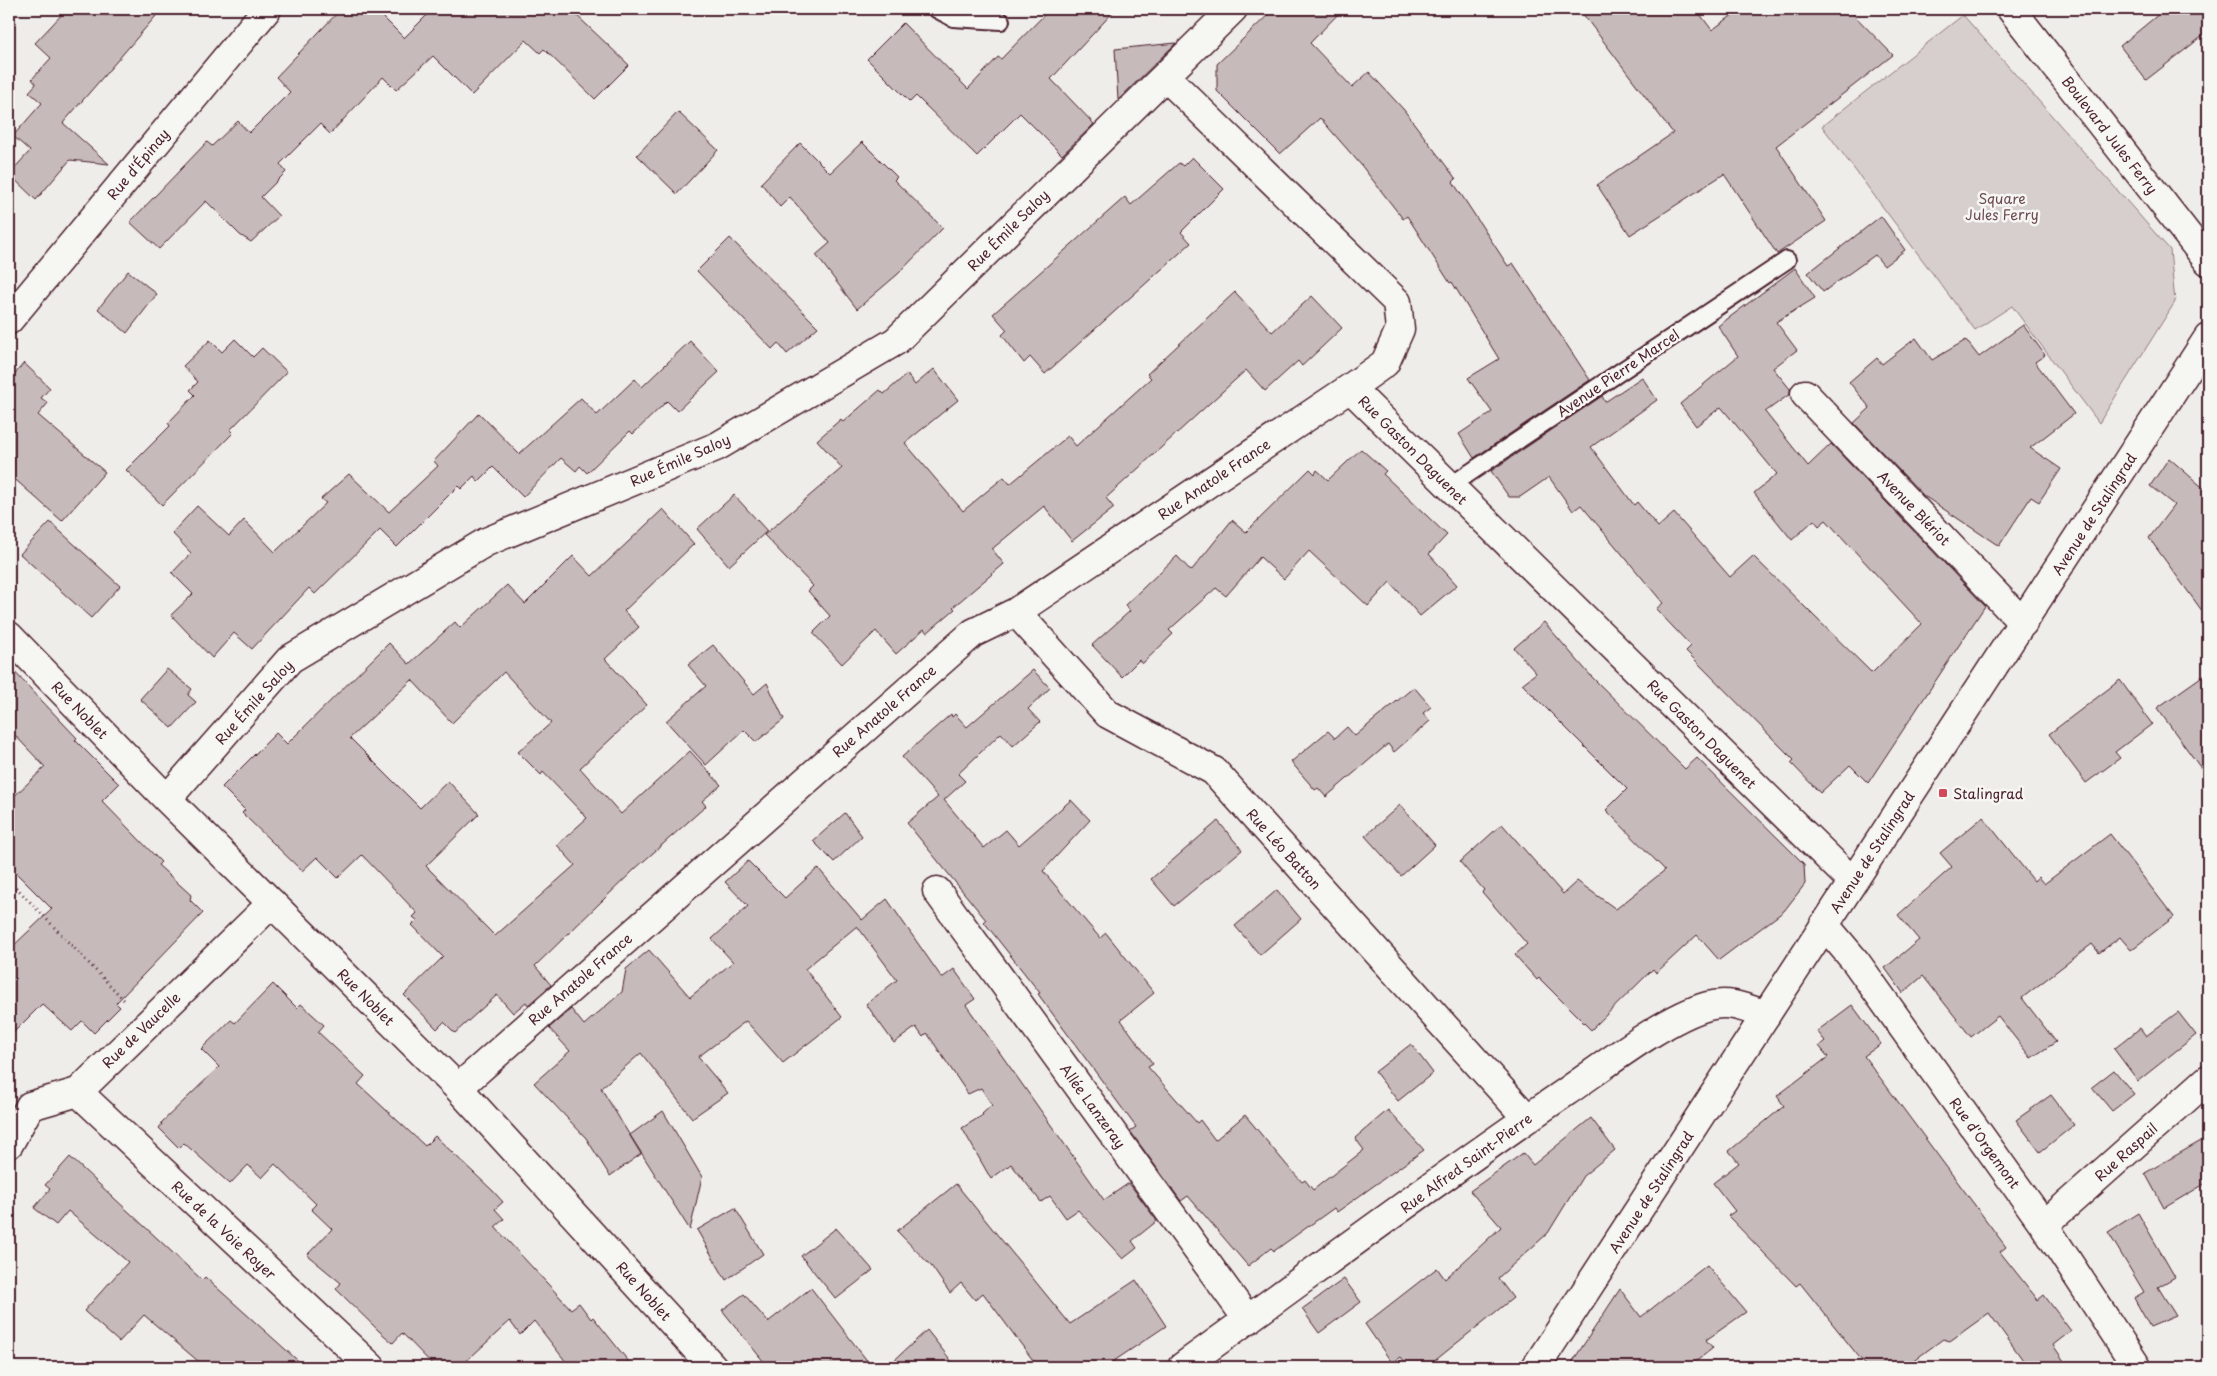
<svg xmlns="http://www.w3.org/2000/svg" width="2217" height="1376" viewBox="0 0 2217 1376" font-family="'Playpen Sans',sans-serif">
<rect width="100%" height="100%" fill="#efedea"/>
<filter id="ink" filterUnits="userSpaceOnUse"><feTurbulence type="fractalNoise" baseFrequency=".02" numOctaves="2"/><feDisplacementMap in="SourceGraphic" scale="10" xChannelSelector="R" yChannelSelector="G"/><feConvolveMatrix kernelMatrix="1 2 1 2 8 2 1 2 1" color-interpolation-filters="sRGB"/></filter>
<g filter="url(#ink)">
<path fill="#d7cfce" stroke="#90777c" d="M 1963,15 L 2170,250 L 2175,302 L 2099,423 L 2012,306 L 1975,330 L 1822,126 Z"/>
<path fill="#c6babb" stroke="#4a1f2b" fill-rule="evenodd" d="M 67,9 L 162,9 L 63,123 L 109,164 L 70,160 L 36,200 L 9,174 L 30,151 L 13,136 L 42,103 L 29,92 L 36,84 L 32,79 L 51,58 L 35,43 Z
M 341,9 L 375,9 L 404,38 L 433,9 L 570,9 L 629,65 L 595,99 L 544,49 L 540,53 L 526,40 L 472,95 L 433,56 L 396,90 L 383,77 L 330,134 L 320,124 L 280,164 L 286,172 L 261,197 L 279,216 L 251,242 L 240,235 L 206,201 L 159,249 L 130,222 L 207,142 L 212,146 L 238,121 L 249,133 L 290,92 L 276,77 Z
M 1050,9 L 1116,9 L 1051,79 L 1094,124 L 1062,155 L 1020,113 L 977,156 L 916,96 L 910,102 L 867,59 L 903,23 L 968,89 L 998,57 L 1001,59 Z
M 1274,9 L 1343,9 L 1310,43 L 1352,87 L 1369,72 L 1404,110 L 1456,179 L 1453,182 L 1508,266 L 1513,263 L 1590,380 L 1474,458 L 1459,434 L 1492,412 L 1468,378 L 1499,359 L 1452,282 L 1450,283 L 1407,216 L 1403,219 L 1361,165 L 1320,118 L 1280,154 L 1217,91 L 1217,64 Z
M 1579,9 L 1696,9 L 1712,30 L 1741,9 L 1848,9 L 1893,55 L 1776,146 L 1826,221 L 1777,254 L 1724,174 L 1630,235 L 1597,185 L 1673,133 Z
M 2165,9 L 2208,9 L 2208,32 L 2146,80 L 2120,46 Z
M 1176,43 L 1118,100 L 1115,49 Z
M 678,112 L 718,150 L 677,194 L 637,155 Z
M 862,142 L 897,177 L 894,180 L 943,228 L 898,274 L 857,309 L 816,255 L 830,243 L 790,197 L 780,207 L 761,183 L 800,143 L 830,173 Z
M 1192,157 L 1224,189 L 1181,232 L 1191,243 L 1045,374 L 1030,357 L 1024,363 L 1002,335 L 1007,330 L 993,314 L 1125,197 L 1131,205 L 1179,163 L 1183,166 Z
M 1881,216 L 1905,250 L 1884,266 L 1875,255 L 1823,292 L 1808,273 Z
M 730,238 L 818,327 L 787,354 L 778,343 L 772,349 L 697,271 Z
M 1795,268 L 1815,298 L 1776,322 L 1797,350 L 1773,368 L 1790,389 L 1790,394 L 1765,412 L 1808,466 L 1831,444 L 1985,606 L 1868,783 L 1850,765 L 1820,793 L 1791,763 L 1794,760 L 1686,651 L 1691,646 L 1656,609 L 1663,603 L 1581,505 L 1573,511 L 1549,477 L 1520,497 L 1509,497 L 1491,471 L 1602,396 L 1605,402 L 1642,377 L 1657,400 L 1591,447 L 1634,505 L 1637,502 L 1658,527 L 1674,513 L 1730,577 L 1753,556 L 1872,673 L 1922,624 L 1826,520 L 1819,526 L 1814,520 L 1792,540 L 1754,493 L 1777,474 L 1721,407 L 1696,426 L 1680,404 L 1738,356 L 1718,326 Z
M 128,271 L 157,294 L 127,333 L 98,309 Z
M 1235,292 L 1272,332 L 1312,296 L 1342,328 L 1302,366 L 1298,361 L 1265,391 L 1246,370 L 1106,498 L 1114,508 L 1072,541 L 1044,506 L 992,549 L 1004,564 L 953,607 L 955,609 L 927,633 L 924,629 L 896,654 L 876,631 L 842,664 L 813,633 L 830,616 L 808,591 L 813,586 L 764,535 L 842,468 L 817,440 L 841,419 L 843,422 L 880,390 L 884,394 L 907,374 L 915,385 L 934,369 L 958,400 L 905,443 L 963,511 L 1004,477 L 1010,484 L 1068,436 L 1076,446 L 1151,378 L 1147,374 Z
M 2023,325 L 2045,355 L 2035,362 L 2074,414 L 2030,448 L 2061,469 L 2039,502 L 2031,497 L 1999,546 L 1924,496 L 1854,423 L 1870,408 L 1849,382 L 1877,358 L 1882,364 L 1916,338 L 1932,360 L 1966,340 L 1979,357 Z
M 235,339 L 253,357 L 262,348 L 287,372 L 230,430 L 233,433 L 162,505 L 126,470 L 170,426 L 168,423 L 195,395 L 190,390 L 198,382 L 183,366 L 210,340 L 222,352 Z
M 690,341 L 719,372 L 677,411 L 667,401 L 633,434 L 630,431 L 587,473 L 580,466 L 576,471 L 561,458 L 523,497 L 493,467 L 478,482 L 474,476 L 461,489 L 458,486 L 397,547 L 380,530 L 315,594 L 309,588 L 252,649 L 234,633 L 212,658 L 171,615 L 193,594 L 172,573 L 191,553 L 172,533 L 197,506 L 229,536 L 244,520 L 275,552 L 326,503 L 321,499 L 349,474 L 389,512 L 438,466 L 434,461 L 479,413 L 519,454 L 581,398 L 597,415 L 635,379 L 642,387 Z
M 24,363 L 50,388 L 41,398 L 48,403 L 38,415 L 105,472 L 62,521 L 9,474 L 9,372 L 13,376 Z
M 1361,449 L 1386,471 L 1383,474 L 1447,535 L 1429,554 L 1457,585 L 1420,616 L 1390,582 L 1368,606 L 1309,551 L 1284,579 L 1260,557 L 1226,596 L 1216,588 L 1169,630 L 1173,634 L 1142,664 L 1139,660 L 1122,677 L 1092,645 L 1130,611 L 1125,605 L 1177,556 L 1191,571 L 1232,520 L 1246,532 L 1310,469 L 1315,474 L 1317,470 L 1328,480 Z
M 2169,458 L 2208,492 L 2208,619 L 2149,538 L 2174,505 L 2150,486 Z
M 734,495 L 767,531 L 729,566 L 697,529 Z
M 663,509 L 694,544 L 624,611 L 639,627 L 605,659 L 647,705 L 580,768 L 621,814 L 690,751 L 721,785 L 702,801 L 706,806 L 636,868 L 535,966 L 551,985 L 528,1005 L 526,1002 L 513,1013 L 497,995 L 455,1033 L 444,1022 L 437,1029 L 404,995 L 443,957 L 412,925 L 417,920 L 413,917 L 417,913 L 362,855 L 338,878 L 317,857 L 302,871 L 242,813 L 245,810 L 222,787 L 276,733 L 287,744 L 389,643 L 409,664 L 455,622 L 460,628 L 507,585 L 525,604 L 573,556 L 592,576 ZM 504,672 L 551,723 L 518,752 L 541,775 L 543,772 L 587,818 L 557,845 L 575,865 L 495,936 L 426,866 L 479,814 L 448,781 L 420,808 L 350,738 L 412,680 L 452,723 Z
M 50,522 L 120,586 L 91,618 L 20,554 Z
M 1544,622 L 1591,676 L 1685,769 L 1697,758 L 1804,864 L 1805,884 L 1784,911 L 1719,960 L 1697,935 L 1656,973 L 1653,969 L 1591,1030 L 1539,978 L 1537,980 L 1515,955 L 1527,944 L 1482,892 L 1484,890 L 1460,862 L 1502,824 L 1563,894 L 1577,881 L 1616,909 L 1665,870 L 1606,810 L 1627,789 L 1522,684 L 1536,673 L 1514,648 Z
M 713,645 L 754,694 L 767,683 L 784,719 L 756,742 L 744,730 L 706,765 L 666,721 L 706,686 L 688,665 Z
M 9,666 L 77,738 L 75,740 L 119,784 L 102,801 L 161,862 L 158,865 L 191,895 L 190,900 L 203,913 L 116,1003 L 120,1007 L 94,1033 L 82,1021 L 72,1031 L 42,1004 L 9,1037 L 9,950 L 52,909 L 9,866 L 9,801 L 45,767 L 9,729 Z
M 167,669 L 192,689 L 188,695 L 196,702 L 172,728 L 140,699 Z
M 1033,670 L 1050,688 L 1028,709 L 1040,722 L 1013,746 L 1001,733 L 958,774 L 965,781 L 944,800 L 984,848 L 1006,830 L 1019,845 L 1071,800 L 1090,820 L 1043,871 L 1100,938 L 1106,933 L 1154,993 L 1121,1020 L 1153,1064 L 1148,1067 L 1197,1123 L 1200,1120 L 1215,1140 L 1245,1115 L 1290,1169 L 1302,1182 L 1305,1180 L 1313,1190 L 1364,1150 L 1355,1138 L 1388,1110 L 1424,1150 L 1337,1212 L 1334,1208 L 1274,1251 L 1271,1248 L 1248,1266 L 1188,1196 L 1181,1201 L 1130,1131 L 1136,1127 L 1038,994 L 1040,993 L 984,922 L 986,920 L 907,823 L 938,797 L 902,757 L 951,714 L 952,717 L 955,714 L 967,727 Z
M 2208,672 L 2208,778 L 2157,708 Z
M 2120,680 L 2152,724 L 2115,752 L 2120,758 L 2086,783 L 2049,734 Z
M 1414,687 L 1431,707 L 1423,713 L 1430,721 L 1394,752 L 1388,744 L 1326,797 L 1318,788 L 1315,790 L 1291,762 L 1328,731 L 1335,738 L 1347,727 L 1355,736 Z
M 1400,805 L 1435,845 L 1401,876 L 1365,836 Z
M 845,813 L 862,836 L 834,862 L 813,841 Z
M 1983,817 L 2034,881 L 2038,877 L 2044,884 L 2110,834 L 2174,917 L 2131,950 L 2120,937 L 2099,953 L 2092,944 L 2022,998 L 2056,1042 L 2031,1058 L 1998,1016 L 1971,1037 L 1923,976 L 1903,993 L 1885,968 L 1919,940 L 1898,915 L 1952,867 L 1940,853 Z
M 1218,821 L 1242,850 L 1174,906 L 1151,879 Z
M 748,861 L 785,898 L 818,868 L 862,920 L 887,899 L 942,978 L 954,969 L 975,999 L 966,1005 L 1104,1200 L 1129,1183 L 1157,1221 L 1132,1241 L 1137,1248 L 1123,1259 L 1078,1210 L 1066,1218 L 1050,1196 L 1041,1202 L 1011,1164 L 991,1179 L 962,1128 L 983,1115 L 982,1114 L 992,1105 L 981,1088 L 968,1094 L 927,1033 L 923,1037 L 916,1027 L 894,1043 L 866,1004 L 897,980 L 857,926 L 805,969 L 842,1017 L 783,1063 L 746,1021 L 698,1057 L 728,1093 L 692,1118 L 641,1053 L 601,1088 L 641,1154 L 610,1176 L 586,1138 L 534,1083 L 570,1051 L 549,1028 L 571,1009 L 584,1025 L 622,992 L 626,969 L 649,950 L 690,997 L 733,962 L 712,939 L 748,906 L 725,882 Z
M 1277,890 L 1301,919 L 1260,955 L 1235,926 Z
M 273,984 L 297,1008 L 301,1004 L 324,1025 L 318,1032 L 365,1076 L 358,1084 L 425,1146 L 435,1136 L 493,1191 L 503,1202 L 495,1209 L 504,1219 L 495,1227 L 571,1309 L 579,1303 L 591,1319 L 593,1317 L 633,1367 L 570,1367 L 534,1321 L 520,1335 L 510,1321 L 460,1367 L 435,1367 L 402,1333 L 393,1343 L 379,1331 L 336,1289 L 341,1283 L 307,1255 L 332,1229 L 311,1209 L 316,1204 L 275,1164 L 262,1178 L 248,1165 L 230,1184 L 184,1143 L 179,1148 L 159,1128 L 162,1124 L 161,1123 L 219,1067 L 201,1049 L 231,1020 L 235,1023 Z
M 1852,1005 L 1881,1044 L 1864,1056 L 2006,1247 L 2000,1252 L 2038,1300 L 2044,1295 L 2071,1331 L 2053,1345 L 2068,1367 L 2028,1367 L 1989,1313 L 1950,1341 L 1943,1339 L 1905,1367 L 1867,1367 L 1800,1283 L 1796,1286 L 1728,1216 L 1735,1211 L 1713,1183 L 1739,1163 L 1729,1151 L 1784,1106 L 1777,1096 L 1828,1057 L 1819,1046 L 1825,1041 L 1817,1031 Z
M 2178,1012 L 2196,1035 L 2138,1081 L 2114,1049 L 2140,1028 L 2146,1036 Z
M 1411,1044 L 1433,1073 L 1398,1101 L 1375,1072 Z
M 2114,1070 L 2134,1094 L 2112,1111 L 2092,1087 Z
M 2051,1095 L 2074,1125 L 2040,1152 L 2016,1120 Z
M 663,1111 L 702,1177 L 690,1230 L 630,1135 Z
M 1591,1118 L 1615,1150 L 1583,1176 L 1548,1233 L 1498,1278 L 1513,1298 L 1427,1367 L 1409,1367 L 1401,1357 L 1392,1363 L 1365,1324 L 1437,1268 L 1445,1279 L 1501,1227 L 1470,1191 L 1523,1153 L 1533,1165 Z
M 2208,1137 L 2208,1182 L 2164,1208 L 2145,1173 Z
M 70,1157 L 202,1280 L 205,1277 L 305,1367 L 205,1367 L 144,1315 L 119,1342 L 84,1311 L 128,1262 L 68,1211 L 56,1225 L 34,1208 L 50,1189 L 45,1185 Z
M 956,1184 L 1070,1324 L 1136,1280 L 1166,1326 L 1105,1367 L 1038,1367 L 983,1293 L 975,1300 L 961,1283 L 950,1293 L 932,1267 L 897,1231 Z
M 735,1208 L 763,1254 L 726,1280 L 697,1230 Z
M 2138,1213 L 2175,1277 L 2158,1287 L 2176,1316 L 2150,1327 L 2134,1298 L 2144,1292 L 2108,1232 Z
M 836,1228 L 873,1270 L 836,1299 L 801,1256 Z
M 1707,1265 L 1746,1312 L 1706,1340 L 1713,1348 L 1689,1367 L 1569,1367 L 1620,1289 L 1641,1317 Z
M 1344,1279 L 1361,1302 L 1319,1333 L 1302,1309 Z
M 811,1288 L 872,1367 L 768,1367 L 722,1310 L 744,1294 L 768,1322 Z
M 927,1330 L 956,1367 L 887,1367 Z"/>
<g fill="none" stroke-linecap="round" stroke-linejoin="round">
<defs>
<path id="service" d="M 936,9 L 953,18 L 1001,21
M 1450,486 L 1787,260"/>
<path id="minor" d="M 2011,9 L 2208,261
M 1165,76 L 1397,302 L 1400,329 L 1385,363 L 1350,388 L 1852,881
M 9,320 L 267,9
M 1805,394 L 2023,623
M 1016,612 L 1108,714 L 1214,771 L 1527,1118
M 9,636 L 167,799 L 458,1088 L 713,1367
M 167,799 L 290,659 L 486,542 L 718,446 L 896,341 L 1233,9
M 937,891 L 1248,1320
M 1824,924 L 1856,962 L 2044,1225 L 2137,1367
M 458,1088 L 973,633 L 1016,612 L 1350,388
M 78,1092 L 371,1367
M 9,1144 L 30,1106 L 78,1092 L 272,903
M 2044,1225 L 2208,1079
M 1182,1367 C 1310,1275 1436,1180 1566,1092 C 1604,1066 1665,1018 1708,1006 C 1729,1000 1746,1008 1766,1015"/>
<path id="secondary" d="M 1536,1367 L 2208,338"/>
</defs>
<use href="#service" stroke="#4a1f2b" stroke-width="20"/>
<use href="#minor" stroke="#4a1f2b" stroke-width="31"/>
<use href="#secondary" stroke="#4a1f2b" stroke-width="31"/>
<path stroke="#4a1f2b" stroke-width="3" stroke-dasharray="1 4" stroke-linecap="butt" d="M 9,880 L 124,1000"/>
<use href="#service" stroke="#f6f6f2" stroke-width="16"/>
<use href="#minor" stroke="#f6f6f2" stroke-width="28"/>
<use href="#secondary" stroke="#f6f6f2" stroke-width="28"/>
</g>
</g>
<rect fill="#d1495b" stroke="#f6f6f2" stroke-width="2" x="1938" y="788" width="10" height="10" rx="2.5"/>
<g text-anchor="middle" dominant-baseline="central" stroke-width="5" stroke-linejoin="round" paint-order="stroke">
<g font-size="14" fill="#4a1f2b" stroke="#f6f6f2">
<text transform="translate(2110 135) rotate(52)">Boulevard Jules Ferry</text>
<text transform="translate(138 164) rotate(-50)">Rue d'Épinay</text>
<text transform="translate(1008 230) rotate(-45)">Rue Émile Saloy</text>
<text transform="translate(1618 373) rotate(-34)">Avenue Pierre Marcel</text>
<text transform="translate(1413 450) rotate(45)">Rue Gaston Daguenet</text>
<text transform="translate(680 460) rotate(-24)">Rue Émile Saloy</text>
<text transform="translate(1214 479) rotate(-34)">Rue Anatole France</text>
<text transform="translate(1914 508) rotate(46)">Avenue Blériot</text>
<text transform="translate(2094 514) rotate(-57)">Avenue de Stalingrad</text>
<text transform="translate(254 702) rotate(-48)">Rue Émile Saloy</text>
<text transform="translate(80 710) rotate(46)">Rue Noblet</text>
<text transform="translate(884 711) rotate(-41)">Rue Anatole France</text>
<text transform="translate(1702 734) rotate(45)">Rue Gaston Daguenet</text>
<text transform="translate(1284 849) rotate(48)">Rue Léo Batton</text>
<text transform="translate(1872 852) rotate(-57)">Avenue de Stalingrad</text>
<text transform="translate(580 979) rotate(-41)">Rue Anatole France</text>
<text transform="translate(366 997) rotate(45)">Rue Noblet</text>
<text transform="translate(141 1030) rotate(-44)">Rue de Vaucelle</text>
<text transform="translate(1093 1106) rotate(54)">Allée Lanzeray</text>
<text transform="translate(1985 1143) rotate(54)">Rue d'Orgemont</text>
<text transform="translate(2126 1152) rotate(-42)">Rue Raspail</text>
<text transform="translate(1466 1163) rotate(-36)">Rue Alfred Saint-Pierre</text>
<text transform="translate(1651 1192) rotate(-57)">Avenue de Stalingrad</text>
<text transform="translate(224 1230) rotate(43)">Rue de la Voie Royer</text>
<text transform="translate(644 1291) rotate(48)">Rue Noblet</text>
</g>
<g font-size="14" fill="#6d4b54" stroke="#f6f6f2">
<text x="2002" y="198">Square<tspan x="2002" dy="16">Jules Ferry</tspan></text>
</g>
<g font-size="14" fill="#4a1f2b" stroke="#f6f6f2" text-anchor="start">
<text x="1953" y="793">Stalingrad</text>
</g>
</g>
<rect width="2217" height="1376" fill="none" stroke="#f6f6f2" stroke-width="30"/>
<rect x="15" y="15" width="2187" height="1346" fill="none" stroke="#4a1f2b" stroke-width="2" filter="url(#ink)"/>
</svg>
